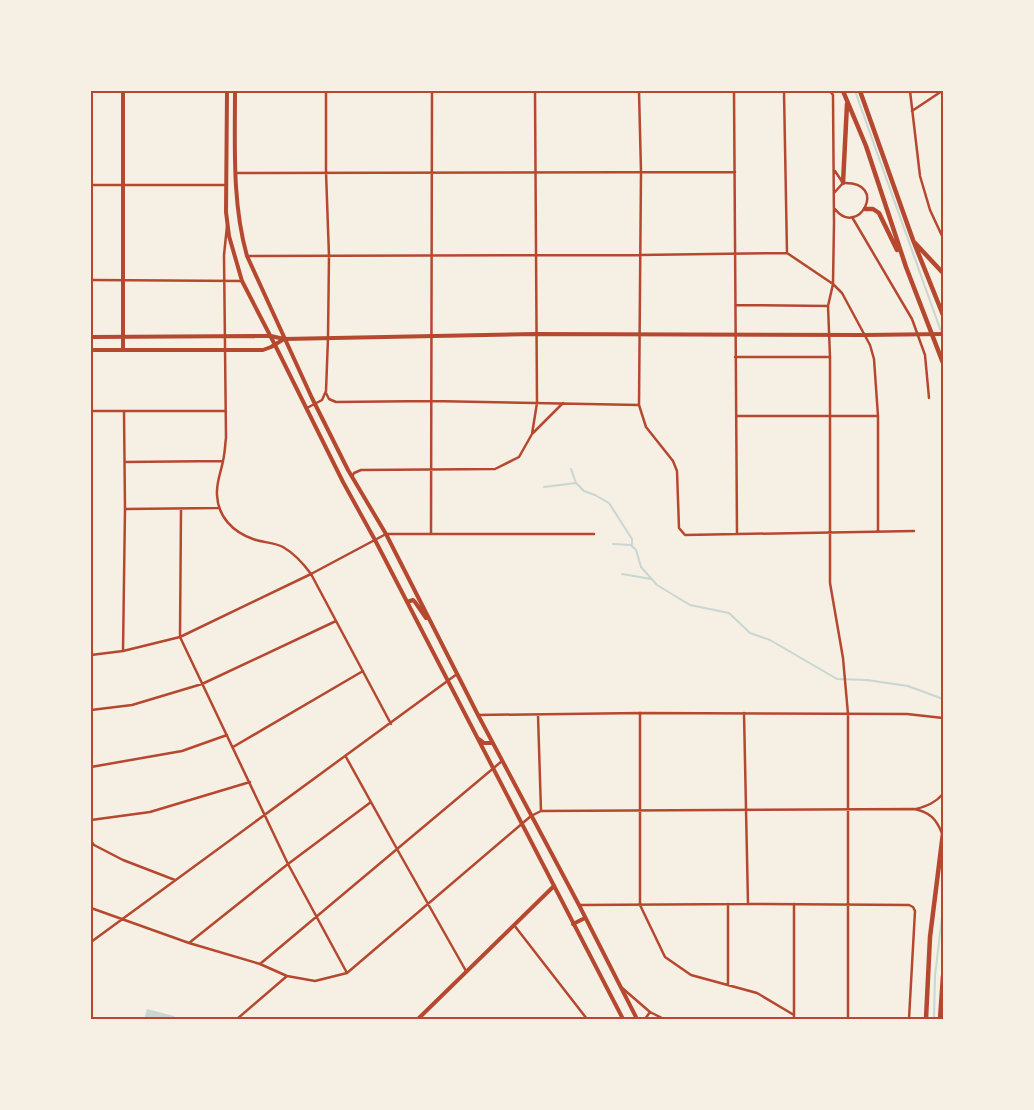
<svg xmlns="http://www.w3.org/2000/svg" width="1034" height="1110" viewBox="0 0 1034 1110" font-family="'Exo 2',sans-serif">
<rect width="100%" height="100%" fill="#f6efe4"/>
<path fill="#c9d6d2" d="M 147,1009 L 174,1016 L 174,1019 L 159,1019 L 158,1017 L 157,1019 L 144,1019 Z"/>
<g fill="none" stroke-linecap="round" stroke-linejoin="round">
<path stroke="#c9d6d2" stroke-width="2" d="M 855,91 L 943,337
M 571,469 L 576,483 L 584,491 L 595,495 L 609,503 L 632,539 L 632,546 L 636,550 L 641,567 L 657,585 L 690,605 L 729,613 L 750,633 L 770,640 L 837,679 L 867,680 L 908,686 L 943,699
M 544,487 L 576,483
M 613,544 L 631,545
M 622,574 L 651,579
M 934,1019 L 935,976 L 943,908"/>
<path stroke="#b5482f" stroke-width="2.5" d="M 639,91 L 641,172 L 639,405 L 646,427 L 673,461 L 677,471 L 679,528 L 685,535 L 914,531
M 728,91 L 829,91
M 734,91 L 737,534
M 830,91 L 833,95 L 834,223 L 833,284 L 828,306 L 830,357 L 830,583 L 843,658 L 848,714 L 848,1019
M 910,91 L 920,176 L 930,210 L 943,238
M 784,92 L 787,253
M 912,111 L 942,91
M 835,171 L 843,183
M 236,173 L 735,172
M 91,185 L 225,185
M 834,193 L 843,183 C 890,181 858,239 835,209
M 852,217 L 912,319 L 925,355 L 929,398
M 227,226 L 224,255 L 226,438 C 225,445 225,453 223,461 C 221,472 216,483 217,495 C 218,517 233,532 253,539 C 263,543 274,542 283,547 C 295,554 303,563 311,574 L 391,724
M 247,256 L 640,255 L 787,253 L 833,284 L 842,293 L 870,345 L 874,359 L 878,416 L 878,531
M 91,280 L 242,281
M 736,305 L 828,306
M 735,357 L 830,357
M 326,393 L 329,399 L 336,402 L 431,401 L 639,405
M 307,408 L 322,400 L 326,391 L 328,338 L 329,256 L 326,172 L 326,91
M 91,411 L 226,411
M 736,416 L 877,416
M 533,433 L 563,403
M 125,462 L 223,461
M 352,477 L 354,473 L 361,470 L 495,469 L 519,457 L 532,434 L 537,403 L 535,91
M 125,509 L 218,508
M 181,509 L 180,637 L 288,864 L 347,973
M 431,534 L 432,91
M 123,651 L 125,509 L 124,411
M 91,655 L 123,651 L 180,637 L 311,574 L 386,534 L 594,534
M 91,710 L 132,705 L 202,684 L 336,621
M 640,713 L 640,905 L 665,957 L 691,975 L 757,993 L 794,1015
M 744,713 L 748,904
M 478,715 L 640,713 L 907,714 L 943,718
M 538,715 L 541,811
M 233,747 L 363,671
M 346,757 L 397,849 L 466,971
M 91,767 L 182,751 L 227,735
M 916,809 C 927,806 935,803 943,794
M 91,820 L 150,812 L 250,782
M 91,841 L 94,845 L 123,860 L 175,880
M 794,904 L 794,1019
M 580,905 L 748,904 L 909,905 L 913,907 L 915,911 L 909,1019
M 91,908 L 189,943 L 260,964 L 287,976 L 315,981 L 347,973 L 531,816 L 541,811 L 914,809 C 930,812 936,819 942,833
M 514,925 L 587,1019
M 91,942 L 457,674
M 189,943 L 288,864 L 371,802
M 260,964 L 502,761
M 728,985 L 728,904
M 621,987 L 650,1012 L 664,1019
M 237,1019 L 287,976
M 645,1019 L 650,1012"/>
<path stroke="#b5482f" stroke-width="4" d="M 284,339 L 536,334 L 865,335 L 943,334
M 123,350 L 123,91
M 418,1019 L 554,886"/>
<path stroke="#b5482f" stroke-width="4" d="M 227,91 L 226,212 L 229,236 L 242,281 L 275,345 L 343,482 L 375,540 L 623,1019
M 235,91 C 235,146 232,203 247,256 L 312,398 L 348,470 L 386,534 L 478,715 L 579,905 L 637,1019
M 91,337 L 271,336 L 284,339
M 91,350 L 263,350 L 271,347 L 284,339
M 407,602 L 413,600 L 415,602 L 426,618
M 479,739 L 484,743 L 492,743
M 573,924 L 585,918"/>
<path stroke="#b5482f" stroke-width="4.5" d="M 843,91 L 866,146 L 906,267 L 943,363
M 860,91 L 913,240 L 943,315
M 843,183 L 847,104
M 865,209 L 873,209 L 879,213 L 897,250
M 915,243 L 943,273
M 926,1019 L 930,937 L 943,833
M 940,1019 L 943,976"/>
</g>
<rect width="1034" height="1110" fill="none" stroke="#f6efe4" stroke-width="185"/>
<rect x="92" y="92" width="850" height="926" fill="none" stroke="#b5482f" stroke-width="2"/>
</svg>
